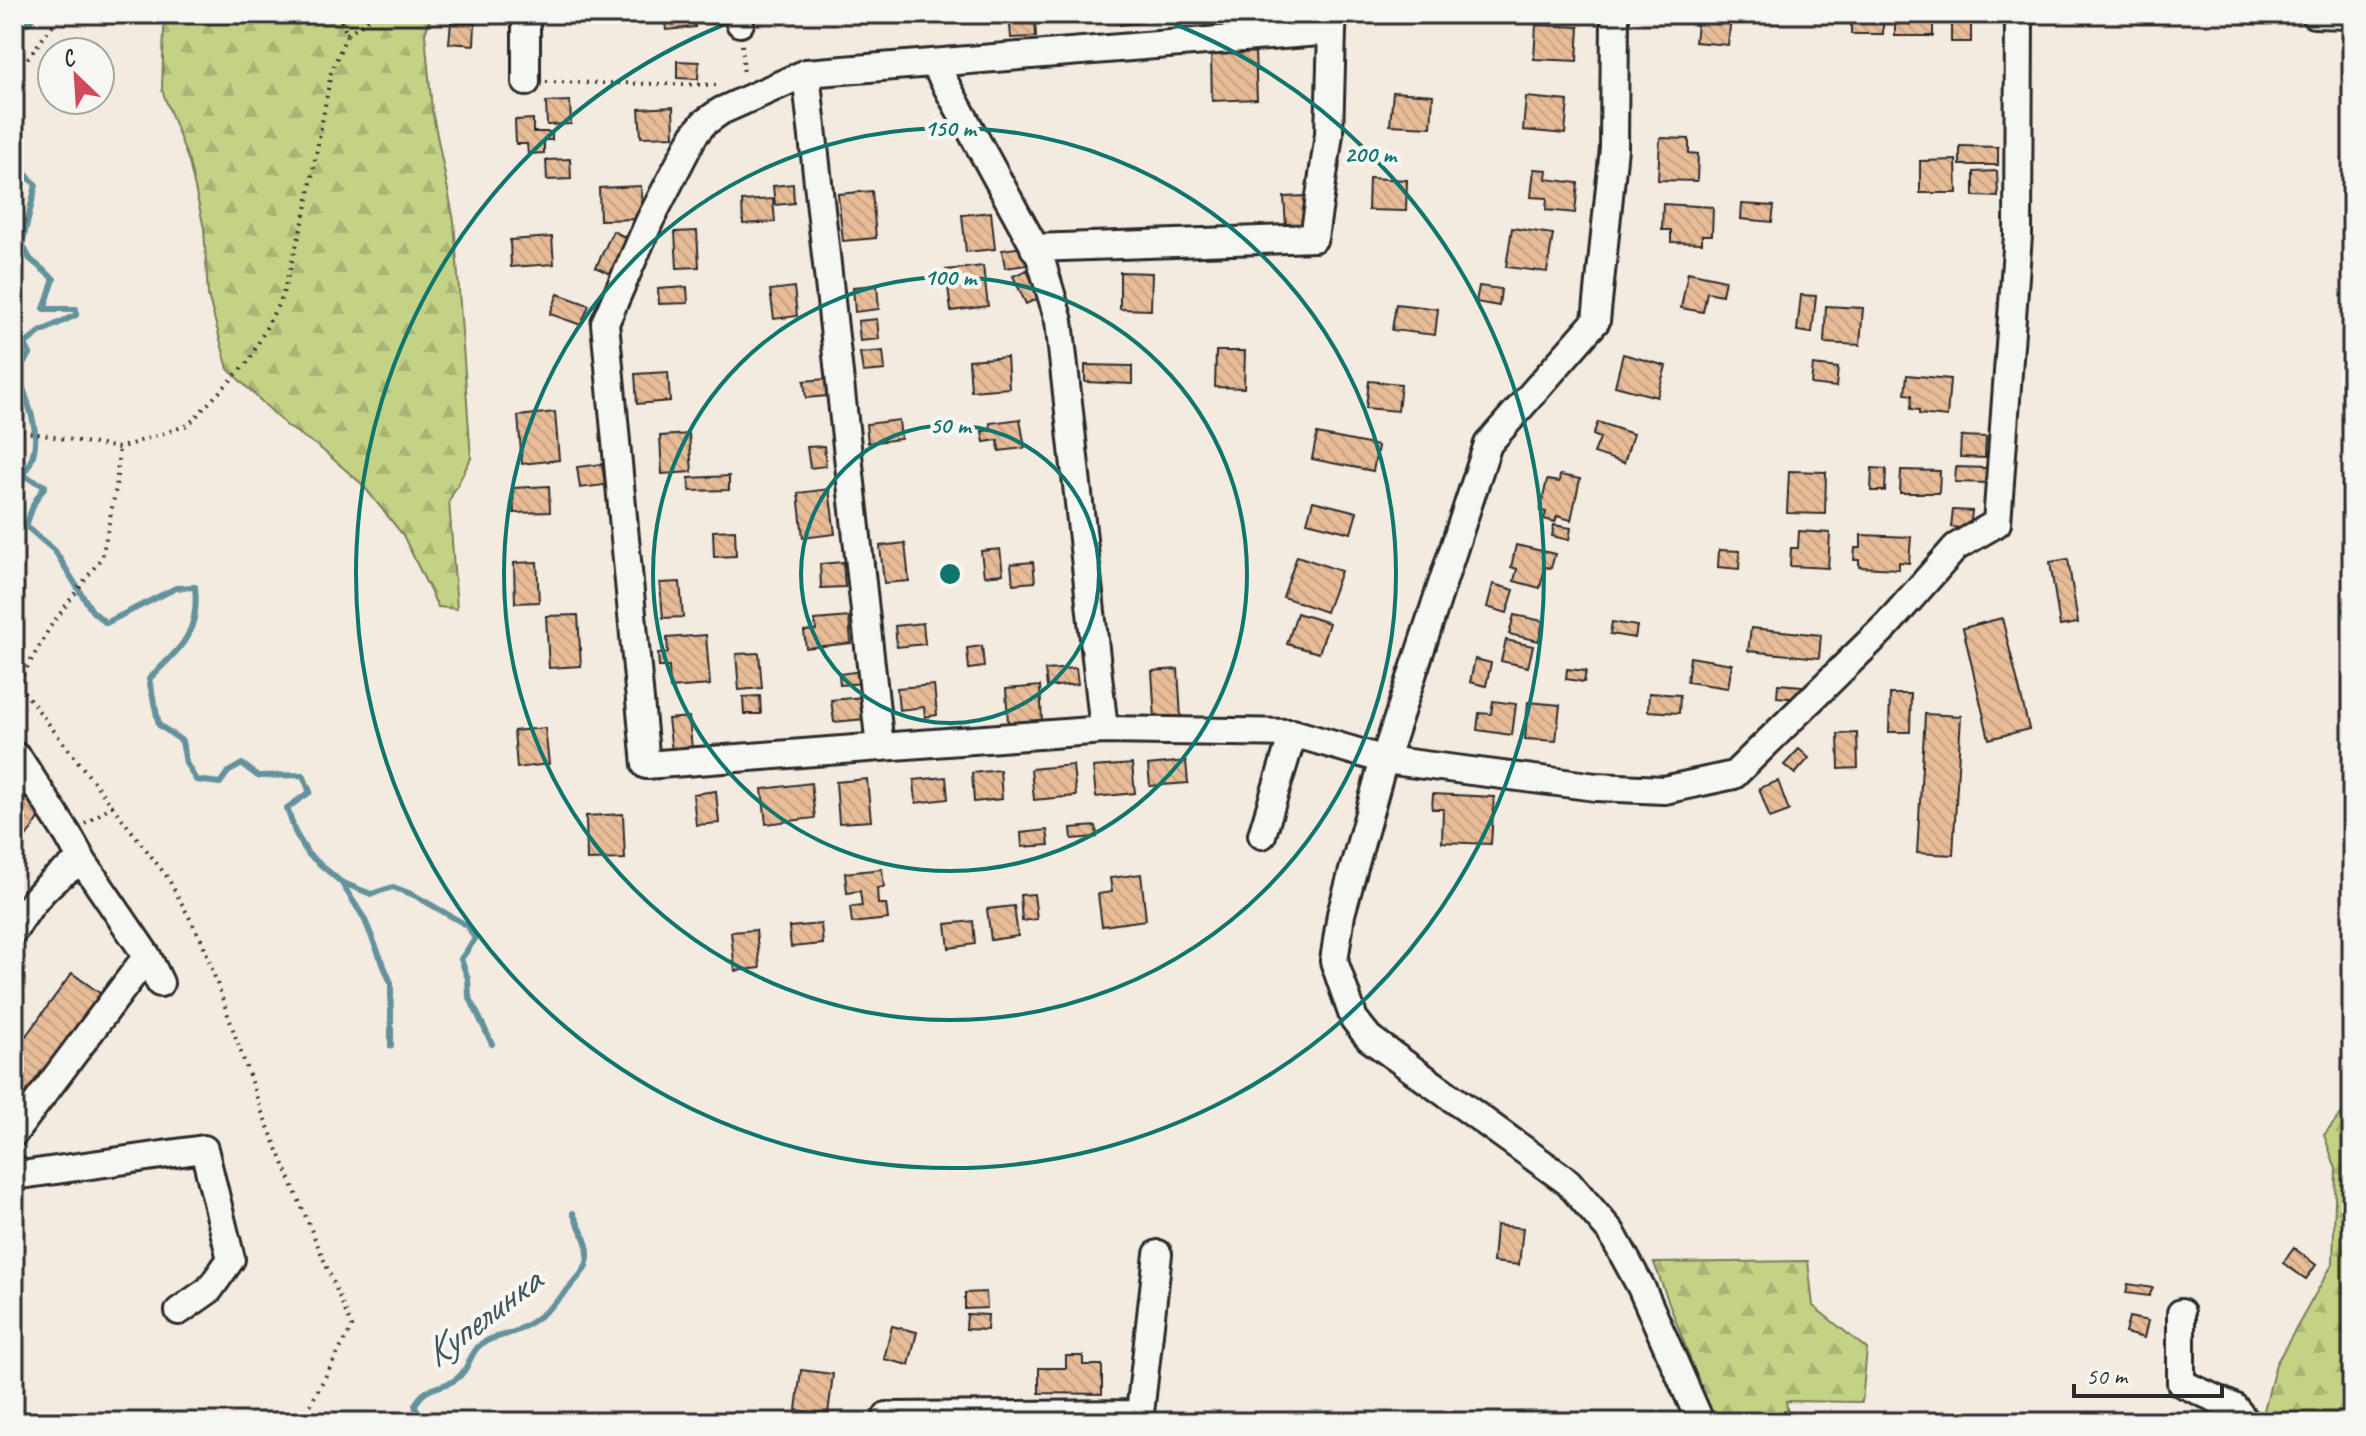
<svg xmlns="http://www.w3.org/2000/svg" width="2366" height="1436" viewBox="0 0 2366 1436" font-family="Caveat,sans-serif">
<defs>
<pattern id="forest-firs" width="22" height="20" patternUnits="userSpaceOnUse" patternTransform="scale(2)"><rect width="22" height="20" fill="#c4d286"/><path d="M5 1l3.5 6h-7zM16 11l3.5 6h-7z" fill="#a9b474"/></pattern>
<pattern id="building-back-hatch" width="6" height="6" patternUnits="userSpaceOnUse" patternTransform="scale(2)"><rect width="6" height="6" fill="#e8bc98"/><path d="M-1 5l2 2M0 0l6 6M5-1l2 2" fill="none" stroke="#c7a283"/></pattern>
</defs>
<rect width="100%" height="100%" fill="#f3eae0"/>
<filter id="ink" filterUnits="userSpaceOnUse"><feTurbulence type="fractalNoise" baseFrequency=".0125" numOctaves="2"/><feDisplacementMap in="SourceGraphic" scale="16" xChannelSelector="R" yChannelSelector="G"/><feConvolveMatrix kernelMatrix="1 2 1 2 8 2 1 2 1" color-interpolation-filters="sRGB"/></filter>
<g filter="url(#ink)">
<path fill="url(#forest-firs)" stroke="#787e58" stroke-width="2" d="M 167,14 L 432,14 L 425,34 L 432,110 L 454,221 L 471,458 L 449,501 L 457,609 L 438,607 L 403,535 L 362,484 L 319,447 L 287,426 L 228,369 L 208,295 L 204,228 L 189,162 L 162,90 L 164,28 Z
M 2352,1101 L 2352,1422 L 2261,1422 L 2276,1364 L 2333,1263 L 2336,1169 L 2324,1135 Z
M 1808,1261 L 1813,1306 L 1867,1349 L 1862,1402 L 1786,1401 L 1789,1422 L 1714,1422 L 1654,1263 Z"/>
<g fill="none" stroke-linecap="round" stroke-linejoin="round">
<path stroke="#63929d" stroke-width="6" d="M 14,30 L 31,21 L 32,14
M 14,162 L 36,185 L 22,244 L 30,259 L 54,279 L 44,309 L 76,309 L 76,315 L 40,332 L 25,344 L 30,354 L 17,371 C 28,405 49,444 22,475 L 45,486 L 34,503 L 26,526 L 55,551 L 92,611 L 106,623 L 176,588 L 195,587 C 200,634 180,648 149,679 L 159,725 L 182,741 L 186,763 L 196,780 L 220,783 L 228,772 L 242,764 L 258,776 L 303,775 L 310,792 L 287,808 L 295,832 L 308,854 L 341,882 L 371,894 L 393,887 L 414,895 L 468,926 L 475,939 L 461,959 L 468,979 L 469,996 L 492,1044
M 341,882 L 364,918 L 391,983 L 391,1046
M 420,1422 L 415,1405 C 426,1385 438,1390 455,1380 C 469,1371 469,1354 480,1345 C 490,1336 508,1336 520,1329 C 545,1316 567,1292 584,1270 C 595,1250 581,1232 573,1213"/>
</g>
<path fill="url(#building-back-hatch)" stroke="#2b2b2b" stroke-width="2" d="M 664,14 L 693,14 L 695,27 L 666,30 Z
M 1009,14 L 1035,14 L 1036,37 L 1011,38 Z
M 1119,14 L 1153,14 L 1154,21 L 1120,25 Z
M 1698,14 L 1731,17 L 1728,45 L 1695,42 Z
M 1895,14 L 1933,14 L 1933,36 L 1895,36 Z
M 1851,16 L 1883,16 L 1883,34 L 1851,34 Z
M 451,22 L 475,24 L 474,45 L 449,43 Z
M 1951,22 L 1971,22 L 1971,42 L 1951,42 Z
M 1536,25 L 1579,27 L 1577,61 L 1534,59 Z
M 1255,52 L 1257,99 L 1212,101 L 1211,54 Z
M 677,61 L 699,62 L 698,79 L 677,78 Z
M 1393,92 L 1433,95 L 1431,127 L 1390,125 Z
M 1526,97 L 1568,101 L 1565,134 L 1523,130 Z
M 570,101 L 571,124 L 547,125 L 546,102 Z
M 673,107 L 674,136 L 641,137 L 639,109 Z
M 533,119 L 533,132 L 552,132 L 552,140 L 544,140 L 544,153 L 528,154 L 527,144 L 516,144 L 515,120 Z
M 1660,138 L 1689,139 L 1689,153 L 1698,154 L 1697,181 L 1658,180 Z
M 1960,146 L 1998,147 L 1998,165 L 1960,165 Z
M 570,159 L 571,179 L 547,180 L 546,160 Z
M 1956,160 L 1957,193 L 1920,193 L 1920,161 Z
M 1534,169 L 1547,170 L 1546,179 L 1578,183 L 1575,213 L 1546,210 L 1547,198 L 1531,197 Z
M 1997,171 L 1998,197 L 1974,196 L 1974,172 Z
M 1369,178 L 1407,180 L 1406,211 L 1368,210 Z
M 793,184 L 794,203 L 775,205 L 773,186 Z
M 641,186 L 642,219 L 600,220 L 599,188 Z
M 872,191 L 876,238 L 843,241 L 838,194 Z
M 1306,196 L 1308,225 L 1286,226 L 1284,197 Z
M 773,199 L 775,222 L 743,224 L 742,201 Z
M 1663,204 L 1713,207 L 1712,235 L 1702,235 L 1702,243 L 1671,242 L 1671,230 L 1662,230 Z
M 1742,204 L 1774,206 L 1772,222 L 1741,219 Z
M 991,212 L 995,249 L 966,252 L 962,215 Z
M 1512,228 L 1553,234 L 1547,272 L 1506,267 Z
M 613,231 L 629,239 L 612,275 L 596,267 Z
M 697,231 L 699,267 L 677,268 L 675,232 Z
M 552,237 L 554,264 L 511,267 L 510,240 Z
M 1031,246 L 1034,264 L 1005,268 L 1002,250 Z
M 983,266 L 988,306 L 951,311 L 946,270 Z
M 1027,270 L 1039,298 L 1026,304 L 1013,276 Z
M 1120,272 L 1152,273 L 1151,310 L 1120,309 Z
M 1688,272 L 1725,280 L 1722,295 L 1707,292 L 1703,312 L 1681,308 Z
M 877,285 L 879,309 L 855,312 L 853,287 Z
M 1479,286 L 1501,289 L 1499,306 L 1476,302 Z
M 687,287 L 688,303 L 659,304 L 658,289 Z
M 794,287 L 797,316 L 774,319 L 770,290 Z
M 558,294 L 589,305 L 581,325 L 550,314 Z
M 1801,295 L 1816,296 L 1812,333 L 1797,331 Z
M 1396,304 L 1438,309 L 1435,335 L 1392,330 Z
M 1826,306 L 1863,308 L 1860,345 L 1824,343 Z
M 877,319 L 879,339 L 860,341 L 858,321 Z
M 883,351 L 885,370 L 863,372 L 860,353 Z
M 1216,351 L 1245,351 L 1244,388 L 1215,387 Z
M 1623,354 L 1666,366 L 1657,397 L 1615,386 Z
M 1007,357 L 1009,388 L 971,391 L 969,360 Z
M 1085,365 L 1132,366 L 1132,384 L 1085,382 Z
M 1813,365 L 1838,368 L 1836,387 L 1811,384 Z
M 668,372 L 670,401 L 637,404 L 635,374 Z
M 1907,375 L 1950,379 L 1947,417 L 1919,414 L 1919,410 L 1911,409 L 1912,395 L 1905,394 Z
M 825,379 L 827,396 L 806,398 L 804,381 Z
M 1369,381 L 1401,384 L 1398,411 L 1366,408 Z
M 555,412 L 559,460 L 522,464 L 518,416 Z
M 1020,419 L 1025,448 L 999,451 L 998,440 L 984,442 L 982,431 L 991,430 L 990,423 Z
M 899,420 L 901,439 L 868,443 L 866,424 Z
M 1598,422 L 1633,434 L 1624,463 L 1594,453 L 1600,438 L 1593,435 Z
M 689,434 L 692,472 L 662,474 L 660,436 Z
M 1317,434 L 1378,446 L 1373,471 L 1312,459 Z
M 1961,436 L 1986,437 L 1985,458 L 1960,457 Z
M 824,446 L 826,466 L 810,468 L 807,447 Z
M 602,464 L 605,485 L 580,488 L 577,467 Z
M 1956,467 L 1987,468 L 1987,483 L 1955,482 Z
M 1872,468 L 1886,469 L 1885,491 L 1871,491 Z
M 1901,470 L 1940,471 L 1939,493 L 1900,493 Z
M 1789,471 L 1826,472 L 1825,514 L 1787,513 Z
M 1560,475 L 1580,479 L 1571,520 L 1557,516 L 1555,522 L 1544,519 L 1546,512 L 1540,511 L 1547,480 L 1559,482 Z
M 729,476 L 729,490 L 690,491 L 689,478 Z
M 549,486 L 550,512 L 514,513 L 513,488 Z
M 829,489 L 835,534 L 803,538 L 798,493 Z
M 1313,501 L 1357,512 L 1351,533 L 1307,522 Z
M 1953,510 L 1972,511 L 1970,529 L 1951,527 Z
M 1554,525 L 1571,528 L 1569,540 L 1552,536 Z
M 735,530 L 736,556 L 714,557 L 713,531 Z
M 1799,531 L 1830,533 L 1828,568 L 1790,566 L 1791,548 L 1798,548 Z
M 1861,535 L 1911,537 L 1909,563 L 1899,562 L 1899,569 L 1859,567 L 1859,560 L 1854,560 L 1855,548 L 1861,548 Z
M 905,543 L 909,581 L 884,583 L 880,546 Z
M 1516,545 L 1555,554 L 1551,568 L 1545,567 L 1540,588 L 1514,581 L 1517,569 L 1511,567 Z
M 1000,549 L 1003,574 L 984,576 L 981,551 Z
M 1719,550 L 1740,551 L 1739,569 L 1718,567 Z
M 1297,556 L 1341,571 L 1326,612 L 1283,597 Z
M 2068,559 L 2078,623 L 2060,626 L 2050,562 Z
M 537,562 L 539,602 L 515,603 L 514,563 Z
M 843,562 L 845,587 L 821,588 L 820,564 Z
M 1033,562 L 1035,582 L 1013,584 L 1011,564 Z
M 680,582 L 683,617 L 663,618 L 660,583 Z
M 1493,584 L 1514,590 L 1507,613 L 1487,607 Z
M 1297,613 L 1329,623 L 1319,653 L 1287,644 Z
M 578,615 L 581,666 L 549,668 L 546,616 Z
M 1514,615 L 1543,621 L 1539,641 L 1509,634 Z
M 849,617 L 851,643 L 806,648 L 804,631 L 816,630 L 815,620 Z
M 2002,618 L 2029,729 L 1989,739 L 1963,628 Z
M 1612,622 L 1637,626 L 1635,638 L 1610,634 Z
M 923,623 L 925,644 L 897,647 L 895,626 Z
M 1751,628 L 1821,635 L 1819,658 L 1748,651 Z
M 706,635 L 710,685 L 670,688 L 669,667 L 659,667 L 658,654 L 668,653 L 667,638 Z
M 1506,640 L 1533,646 L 1528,667 L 1501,661 Z
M 982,646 L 984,667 L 969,669 L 967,648 Z
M 759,653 L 762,688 L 739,690 L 736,654 Z
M 1690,657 L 1732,664 L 1728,688 L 1687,682 Z
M 1475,659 L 1491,663 L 1486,686 L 1470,682 Z
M 1076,668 L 1078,684 L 1047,687 L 1045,670 Z
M 1178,669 L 1181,718 L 1155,720 L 1152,671 Z
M 1567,669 L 1586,671 L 1584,682 L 1566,679 Z
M 861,671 L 863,683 L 840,685 L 839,674 Z
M 1778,684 L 1802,686 L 1801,699 L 1777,697 Z
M 934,685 L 937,715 L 925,717 L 924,707 L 899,710 L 897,688 Z
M 1040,686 L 1042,721 L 1008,723 L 1006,689 Z
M 1649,693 L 1680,695 L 1679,713 L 1648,711 Z
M 1890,694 L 1911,694 L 1910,732 L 1889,732 Z
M 760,696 L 761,714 L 744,714 L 743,697 Z
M 863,697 L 865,719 L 834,722 L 831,700 Z
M 1493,701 L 1516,704 L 1512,735 L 1477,730 L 1479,713 L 1491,714 Z
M 1528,702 L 1560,705 L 1556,741 L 1525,739 Z
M 1925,714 L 1961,716 L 1953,855 L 1917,853 Z
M 689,717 L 692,749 L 672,751 L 668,719 Z
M 545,728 L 549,764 L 517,768 L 514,731 Z
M 1857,733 L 1858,768 L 1839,769 L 1838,734 Z
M 1799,749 L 1809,758 L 1795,774 L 1784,765 Z
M 1186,761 L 1188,783 L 1150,786 L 1148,765 Z
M 1132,764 L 1135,793 L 1096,797 L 1093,767 Z
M 1073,765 L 1076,796 L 1034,800 L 1031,769 Z
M 1000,770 L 1002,799 L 974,802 L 972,773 Z
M 946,777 L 948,799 L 916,803 L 914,780 Z
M 867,779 L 871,821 L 839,823 L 836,782 Z
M 1778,781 L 1789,811 L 1770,818 L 1759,788 Z
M 811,783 L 815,818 L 766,824 L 762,789 Z
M 14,790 L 44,811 L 18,849 L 14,846 Z
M 716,791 L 719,823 L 696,825 L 693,794 Z
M 1433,794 L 1494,797 L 1491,844 L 1442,842 L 1443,809 L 1432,809 Z
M 623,814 L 625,859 L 587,860 L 586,816 Z
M 1096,826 L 1097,837 L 1072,839 L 1071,828 Z
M 1047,830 L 1049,845 L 1022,847 L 1021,833 Z
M 882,869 L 884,887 L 877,888 L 878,904 L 886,904 L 888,919 L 852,923 L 850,907 L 862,906 L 860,891 L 847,893 L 845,873 Z
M 1141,874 L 1146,920 L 1102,926 L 1098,894 L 1112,892 L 1110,878 Z
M 1034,894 L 1037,919 L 1022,921 L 1020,895 Z
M 1014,906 L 1018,936 L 991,940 L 987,909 Z
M 973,921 L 975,944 L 949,948 L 946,924 Z
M 821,924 L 823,944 L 791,947 L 789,927 Z
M 756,930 L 760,968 L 735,971 L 731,932 Z
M 72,973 L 105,997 L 14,1119 L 14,1052 Z
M 1496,1225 L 1523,1228 L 1519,1265 L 1493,1262 Z
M 2294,1248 L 2316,1265 L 2306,1279 L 2283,1263 Z
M 2128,1284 L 2153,1288 L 2149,1296 L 2126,1293 Z
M 986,1292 L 987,1308 L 965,1309 L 965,1293 Z
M 967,1314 L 988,1315 L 987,1330 L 966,1329 Z
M 2129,1317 L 2148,1321 L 2144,1338 L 2125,1333 Z
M 892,1326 L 917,1332 L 909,1365 L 884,1359 Z
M 1066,1356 L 1083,1356 L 1083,1365 L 1102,1365 L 1102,1394 L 1039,1393 L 1039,1368 L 1066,1368 Z
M 801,1370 L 833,1374 L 828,1414 L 796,1410 Z"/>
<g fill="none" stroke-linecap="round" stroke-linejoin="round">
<defs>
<path id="minor" d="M 737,14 L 740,23
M 1333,14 L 1332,31 L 806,73 L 721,111 L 704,123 L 694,135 L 650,220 L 605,323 L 646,765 L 1104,730 L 1293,733 L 1385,760 L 1596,787 L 1664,790 L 1734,775 L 1886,626 L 1956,547 L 1997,523 L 2018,235 L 2019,14
M 1615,14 L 1614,148 L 1596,321 L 1488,444 L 1381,770 L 1341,914 L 1334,961 L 1354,1019 L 1369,1038 L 1568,1182 L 1611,1232 L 1641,1287 L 1697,1414 L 1698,1422
M 2314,14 L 2352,15
M 934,63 L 1040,257 L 1059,321 L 1104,730
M 806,73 L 880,747
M 526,82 L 526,14
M 1034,248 L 1314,238 L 1329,134 L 1332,31
M 14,755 L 19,759 L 68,835 L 83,862
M 1262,835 L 1293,733
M 14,930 C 31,902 52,875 83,862 L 147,956 L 160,983
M 14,1133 L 147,956
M 14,1168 L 21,1175 L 204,1149 L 231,1259 L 209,1290 L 179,1311
M 2181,1313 L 2181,1383 L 2234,1407 L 2246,1422
M 887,1422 L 887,1416 L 1139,1414
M 1139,1422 L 1158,1254"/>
</defs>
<use href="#minor" stroke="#2b2b2b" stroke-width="32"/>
<path stroke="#2b2b2b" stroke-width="4" stroke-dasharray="2 6" stroke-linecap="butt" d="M 347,34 L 376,14
M 742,45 L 744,76
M 14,65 L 24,63 L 61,14
M 546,82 L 721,85
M 14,430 L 119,448 L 188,425 L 249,361 L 282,297 L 305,215 L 331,73 L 347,34 L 338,14
M 14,679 L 168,878 L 203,943 L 261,1110 L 352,1327 L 301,1422
M 19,682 L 50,627 L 102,557 L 116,488 L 119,448
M 85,824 L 113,805"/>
<use href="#minor" stroke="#f6f6f2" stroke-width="26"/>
</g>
</g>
<g fill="none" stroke="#0f766e" stroke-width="4">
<circle cx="950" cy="574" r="149"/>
<circle cx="950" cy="574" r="297"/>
<circle cx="950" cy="574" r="446"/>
<path d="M1148 14A594 594 0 1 1 752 14"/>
</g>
<g text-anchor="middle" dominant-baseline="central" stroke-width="8" stroke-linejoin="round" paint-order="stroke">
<g font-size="40" font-style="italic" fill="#42565a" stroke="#f6f6f2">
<text transform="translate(482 1317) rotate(-37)">Купелинка</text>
</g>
</g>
<circle cx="950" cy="574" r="12" fill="#0f766e" stroke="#f6f6f2" stroke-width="4"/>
<g font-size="24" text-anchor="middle" font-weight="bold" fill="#0f766e" stroke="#f6f6f2" stroke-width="8" stroke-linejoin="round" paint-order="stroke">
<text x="950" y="136">150 m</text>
<text x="1370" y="162">200 m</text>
<text x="950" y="285">100 m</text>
<text x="950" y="433">50 m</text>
</g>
<rect width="2366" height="1436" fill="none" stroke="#f6f6f2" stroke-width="48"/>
<rect x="24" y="24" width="2318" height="1388" fill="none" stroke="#2b2b2b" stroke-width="3" filter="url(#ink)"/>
<g transform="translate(76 76) rotate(335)"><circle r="38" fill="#f6f6f2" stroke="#a5a5a2" stroke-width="2"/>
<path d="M0-6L14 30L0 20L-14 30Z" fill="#d1495b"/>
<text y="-12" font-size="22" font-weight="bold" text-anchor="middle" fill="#2b2b2b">С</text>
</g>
<path d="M2074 1384v12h148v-12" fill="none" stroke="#2b2b2b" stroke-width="4"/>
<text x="2086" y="1384" font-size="24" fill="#2b2b2b" stroke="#f6f6f2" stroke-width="6" paint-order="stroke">50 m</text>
</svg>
